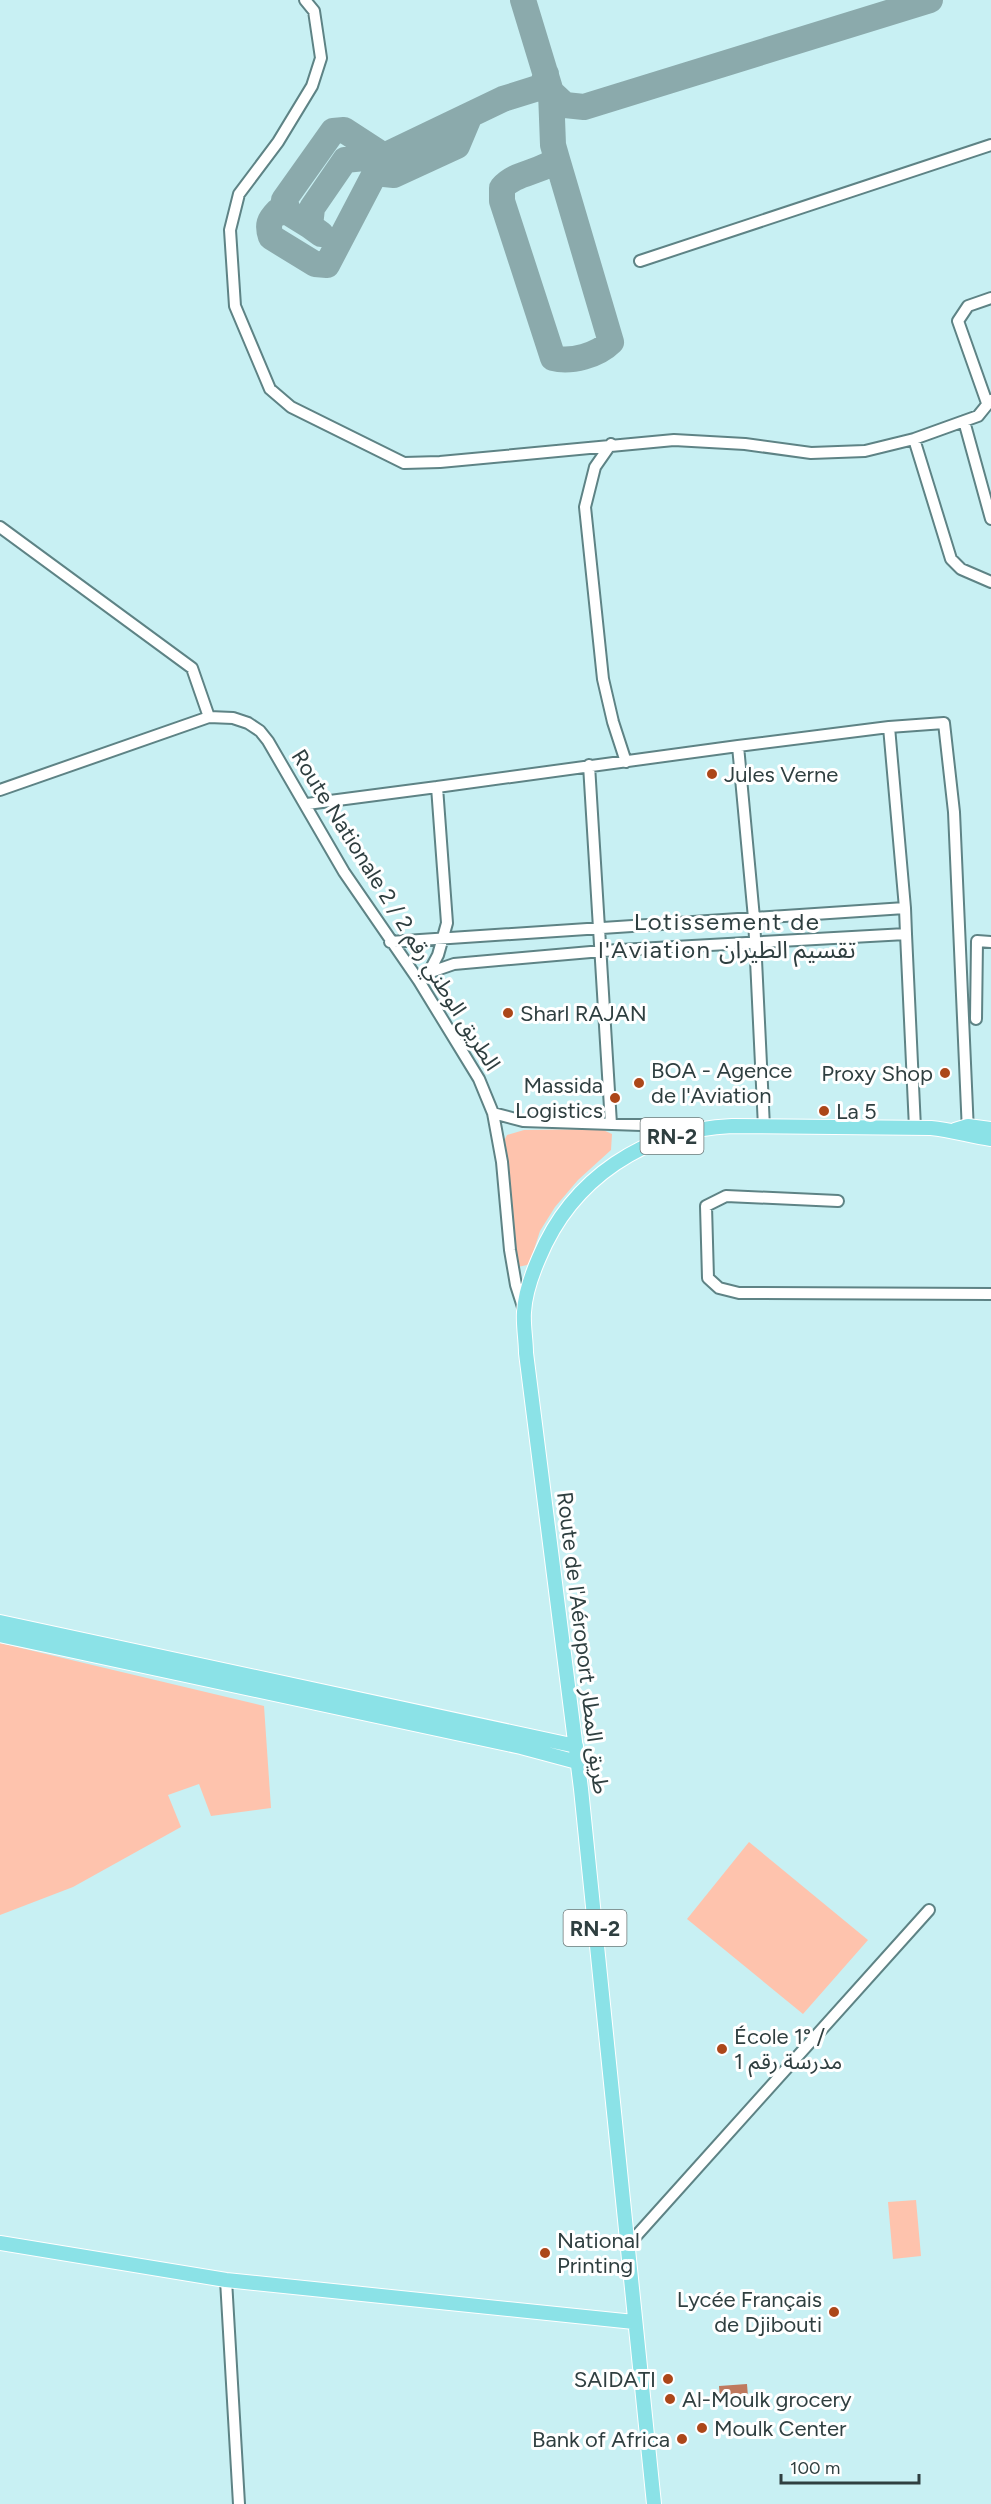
<svg xmlns="http://www.w3.org/2000/svg" width="991" height="2504" viewBox="0 0 991 2504" font-family="Figtree,'Noto Sans Arabic',sans-serif">
<rect width="100%" height="100%" fill="#c8f0f3"/>
<path fill="#fec3ad" d="M 601,1129 L 612,1134 L 611,1150 L 578,1180 L 555,1207 L 540,1231 L 530,1262 L 527,1265 L 518,1267 L 511,1245 L 505,1139 L 507,1135 L 524,1130 Z
M 0,1643 L 264,1706 L 271,1808 L 211,1816 L 199,1784 L 168,1795 L 181,1827 L 73,1887 L 0,1915 Z
M 749,1842 L 868,1940 L 803,2014 L 687,1919 Z
M 916,2200 L 921,2256 L 893,2259 L 888,2202 Z"/>
<path fill="#bf795e" d="M 747,2384 L 748,2397 L 720,2399 L 719,2386 Z"/>
<g fill="none" stroke-linecap="round" stroke-linejoin="round">
<path stroke="#8baaac" stroke-width="26" d="M 523,0 L 551,92 L 553,145 L 557,159 L 611,342 C 598,355 571,363 553,358 L 502,201 L 502,188 C 515,172 541,173 557,159
M 551,92 L 565,105 L 584,107 L 930,0
M 381,162 L 384,174 L 394,175 L 457,146 L 470,115
M 289,213 L 278,211 C 269,220 267,225 271,237 L 315,264 L 327,265 L 384,156 L 503,99 L 538,88 L 543,84 L 546,74
M 310,226 L 289,213 L 284,200 L 333,131 L 344,130 L 384,156
M 321,234 L 310,226 L 312,208 L 345,160 L 384,156"/>
<defs>
<path id="minor" d="M 305,0 L 314,11 L 321,58 L 312,86 L 278,142 L 239,194 L 230,230 L 235,306 L 270,389 L 291,407 L 404,463 L 440,462 L 674,440 L 745,444 L 811,453 L 865,451 L 914,439 L 978,416 L 991,400
M 640,261 L 991,145
M 987,403 L 958,321 L 968,306 L 991,298
M 964,421 L 991,519
M 914,439 L 951,559 L 961,569 L 991,582
M 611,444 L 595,467 L 585,507 L 603,679 L 613,722 L 626,762
M 0,527 L 192,668 L 209,717
M 889,727 L 944,723 L 954,812 L 968,1132
M 589,765 L 611,1124
M 0,790 L 209,717 L 233,718 L 248,723 L 260,731 L 268,741 L 344,872 L 419,981 L 479,1079 L 493,1113 L 502,1162 L 510,1250 L 516,1285 L 524,1310
M 307,804 L 437,787
M 905,908 L 906,934
M 390,942 L 905,908 L 889,727 L 738,746
M 429,972 L 438,955 L 447,923 L 437,787 L 738,746 L 754,918 L 764,1127
M 428,973 L 454,964 L 602,951 L 906,934 L 915,1128
M 976,1019 L 977,941 L 991,942
M 493,1113 L 523,1121 L 701,1127
M 838,1201 L 726,1196 L 706,1206 L 708,1278 L 719,1288 L 739,1293 L 991,1294
M 628,2245 L 929,1910
M 226,2280 L 239,2504"/>
<path id="major" d="M 955,1130 L 968,1126 L 991,1129
M 0,1622 L 576,1746
M 0,1635 L 521,1747 L 577,1762
M 0,2243 L 226,2280 L 634,2322
M 654,2504 L 581,1789 L 526,1353 C 526,1340 523,1325 524,1312 C 525,1294 532,1274 539,1258 C 572,1178 645,1130 732,1126 L 931,1128 C 952,1130 970,1136 991,1139"/>
</defs>
<use href="#minor" stroke="#5e8385" stroke-width="14"/>
<use href="#major" stroke="#fff" stroke-width="16"/>
<use href="#minor" stroke="#fff" stroke-width="10"/>
<use href="#major" stroke="#8be2e7" stroke-width="14"/>
</g>
<g fill="#ac4719" stroke="#fff" stroke-width="2">
<circle cx="712" cy="774" r="6"/>
<circle cx="508" cy="1013" r="6"/>
<circle cx="945" cy="1073" r="6"/>
<circle cx="639" cy="1083" r="6"/>
<circle cx="615" cy="1098" r="6"/>
<circle cx="824" cy="1111" r="6"/>
<circle cx="722" cy="2049" r="6"/>
<circle cx="545" cy="2253" r="6"/>
<circle cx="834" cy="2312" r="6"/>
<circle cx="668" cy="2379" r="6"/>
<circle cx="670" cy="2399" r="6"/>
<circle cx="702" cy="2428" r="6"/>
<circle cx="682" cy="2439" r="6"/>
</g>
<g text-anchor="middle" dominant-baseline="central" stroke-width="6" stroke-linejoin="round" paint-order="stroke">
<g fill="#fff" stroke="#6d7979" stroke-width="1.5">
<rect x="640.5" y="1118" width="63" height="36" rx="4.5"/>
<rect x="563.5" y="1910" width="63" height="36" rx="4.5"/>
</g>
<g font-size="21" font-weight="bold" fill="#2f3f40">
<text x="672" y="1136">RN-2</text>
<text x="595" y="1928">RN-2</text>
</g>
<g font-size="22" fill="#2f3f40" stroke="#fff" text-anchor="start">
<text x="724" y="774">Jules Verne</text>
<text x="520" y="1013">Sharl RAJAN</text>
<text x="651" y="1070">BOA - Agence<tspan x="651" dy="25">de l'Aviation</tspan></text>
<text x="933" y="1073" text-anchor="end">Proxy Shop</text>
<text x="603" y="1085" text-anchor="end">Massida<tspan x="603" dy="25">Logistics</tspan></text>
<text x="836" y="1111">La 5</text>
<text x="734" y="2036">École 1° /<tspan x="734" dy="25">مدرسة رقم 1</tspan></text>
<text x="557" y="2240">National<tspan x="557" dy="25">Printing</tspan></text>
<text x="822" y="2299" text-anchor="end">Lycée Français<tspan x="822" dy="25">de Djibouti</tspan></text>
<text x="656" y="2379" text-anchor="end">SAIDATI</text>
<text x="682" y="2399">Al-Moulk grocery</text>
<text x="714" y="2428">Moulk Center</text>
<text x="670" y="2439" text-anchor="end">Bank of Africa</text>
</g>
<g font-size="22" fill="#2f3f40" stroke="#fff">
<text transform="translate(396 910) rotate(58)">Route Nationale 2 / الطريق الوطني رقم 2</text>
<text transform="translate(583 1643) rotate(83)">Route de l'Aéroport طريق المطار</text>
</g>
<g font-size="24" letter-spacing="1.5" fill="#2f3f40" stroke="#fff">
<text x="727" y="921">Lotissement de<tspan x="727" dy="28">l'Aviation تقسيم الطيران</tspan></text>
</g>
</g>
<path d="M781 2474v9h138v-9" fill="none" stroke="#2f3f40" stroke-width="3"/>
<text x="790" y="2474" font-size="18" fill="#2f3f40" stroke="#ffffff" stroke-width="4.5" paint-order="stroke">100 m</text>
</svg>
